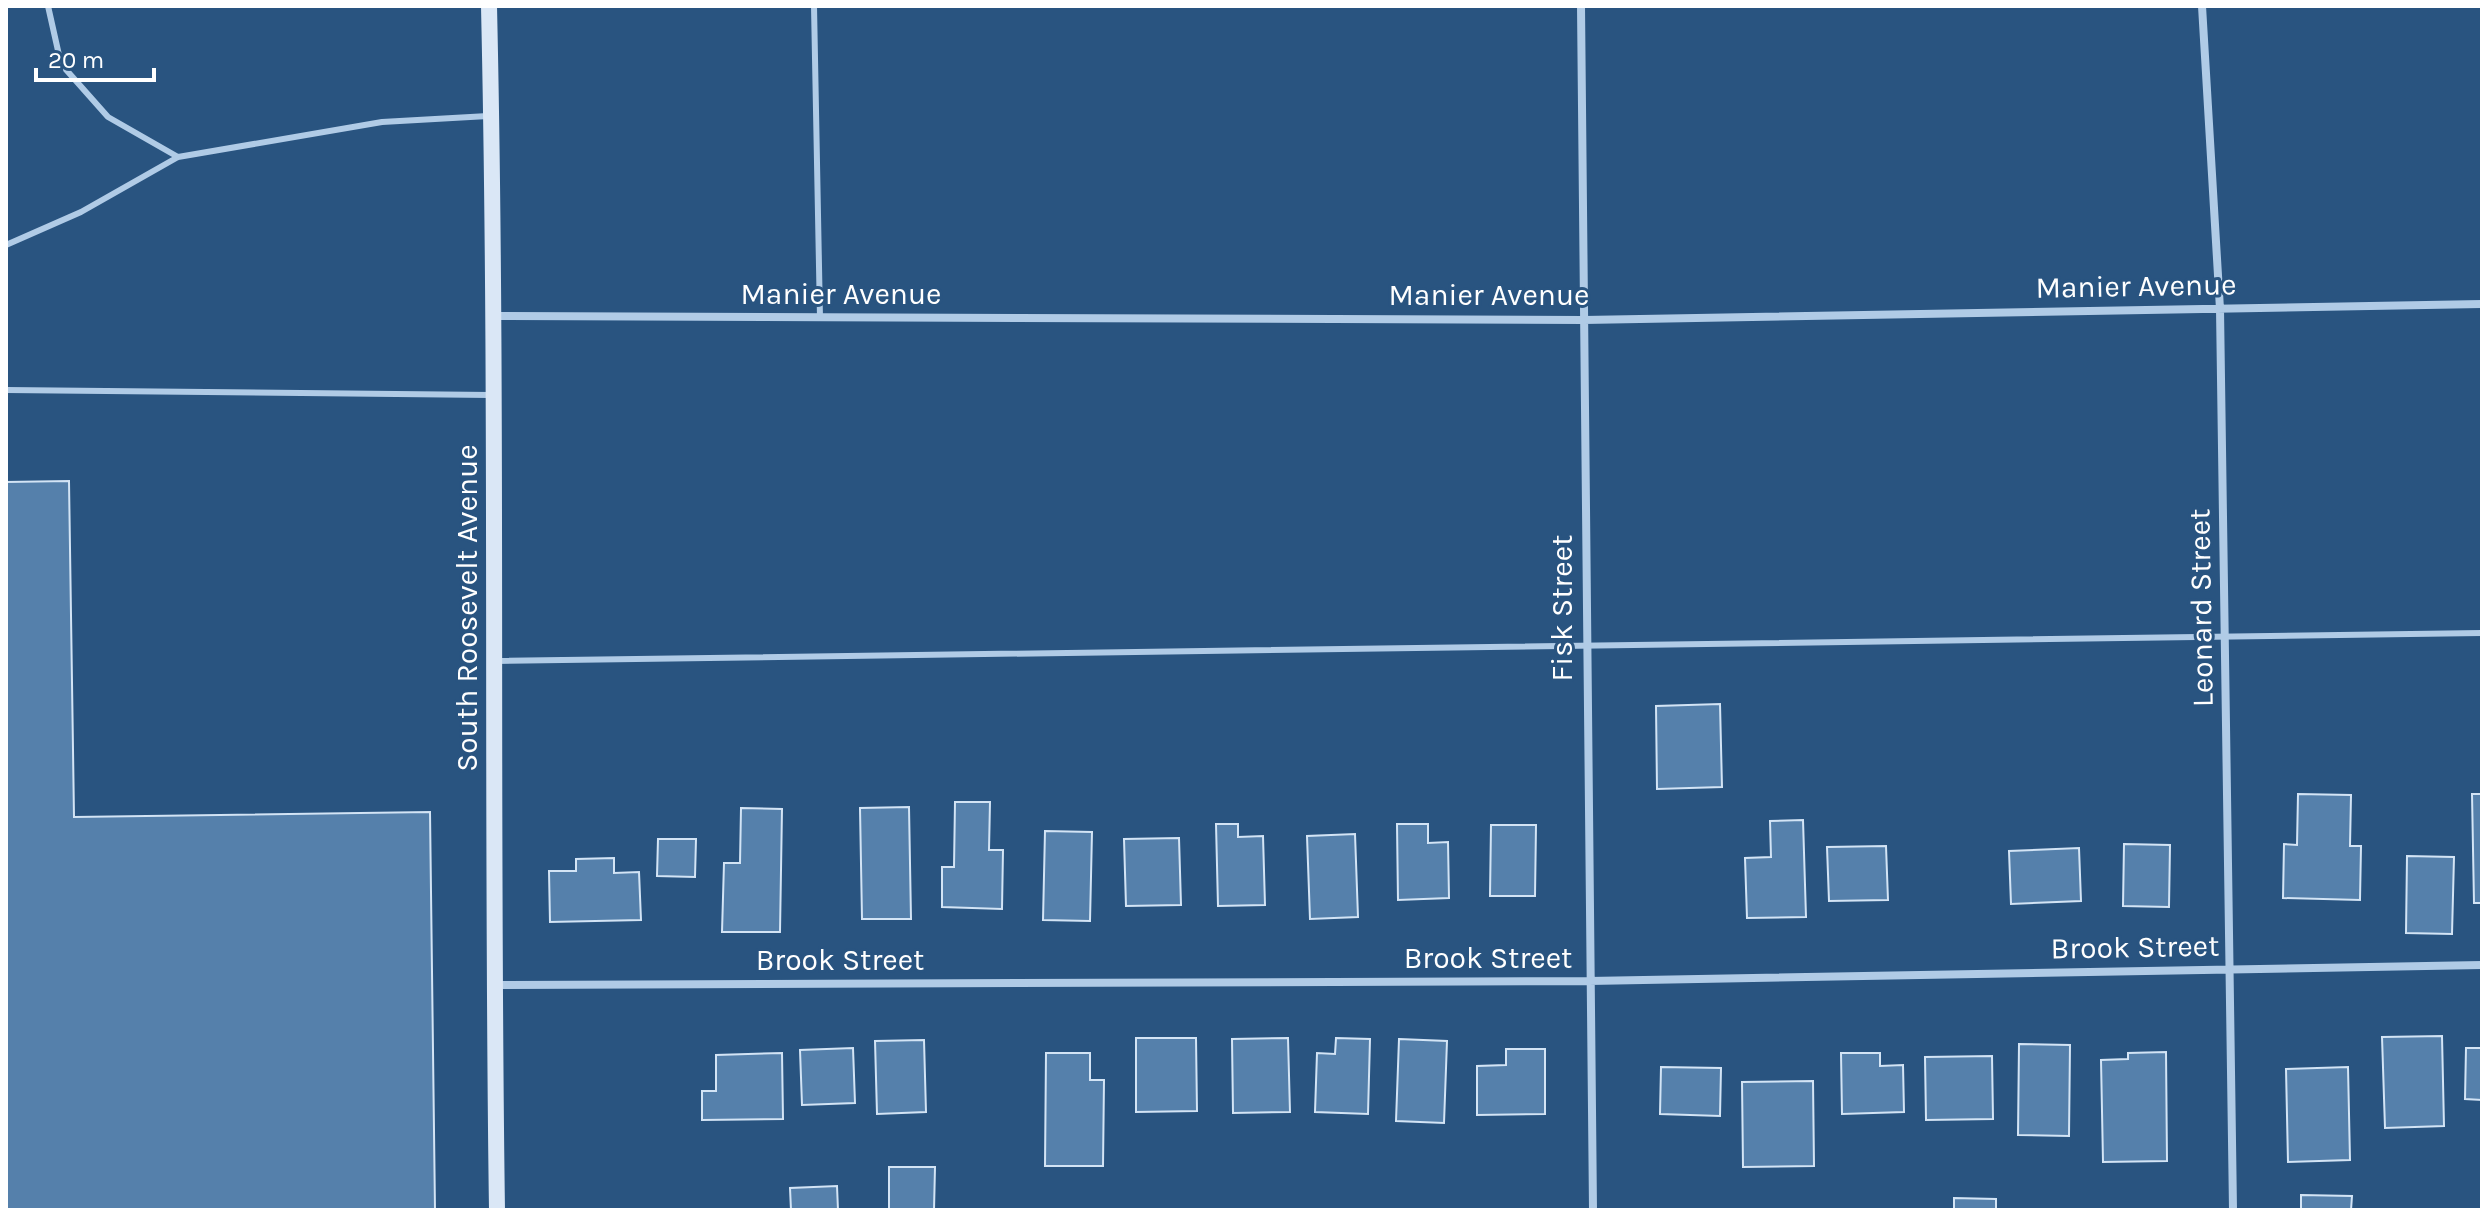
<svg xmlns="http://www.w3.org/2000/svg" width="2488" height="1216" viewBox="0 0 2488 1216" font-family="Karla,sans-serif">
<rect width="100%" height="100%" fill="#295480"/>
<path fill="#5580ab" stroke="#d3e4f5" stroke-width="2" d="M 69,481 L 74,817 L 430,812 L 435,1210 L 6,1210 L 6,482 Z
M 1720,704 L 1722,787 L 1657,789 L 1656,706 Z
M 2298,794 L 2351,795 L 2350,846 L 2361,846 L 2360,900 L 2283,898 L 2284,844 L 2297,845 Z
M 2472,794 L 2482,794 L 2482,903 L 2474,903 Z
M 955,802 L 990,802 L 989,850 L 1003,850 L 1002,909 L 942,907 L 942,867 L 954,867 Z
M 909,807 L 911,919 L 862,919 L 860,808 Z
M 741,808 L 782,809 L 780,932 L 722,932 L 724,863 L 740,863 Z
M 1803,820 L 1806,917 L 1747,918 L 1745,858 L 1771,857 L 1770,821 Z
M 1216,824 L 1238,824 L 1238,837 L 1263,836 L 1265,905 L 1218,906 Z
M 1397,824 L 1428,824 L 1428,843 L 1448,842 L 1449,898 L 1398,900 Z
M 1491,825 L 1536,825 L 1535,896 L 1490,896 Z
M 1045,831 L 1092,832 L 1090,921 L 1043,920 Z
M 1355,834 L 1358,917 L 1310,919 L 1307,836 Z
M 1179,838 L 1181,905 L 1126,906 L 1124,839 Z
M 658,839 L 696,839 L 695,877 L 657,876 Z
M 2124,844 L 2170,845 L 2169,907 L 2123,906 Z
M 1886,846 L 1888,900 L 1829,901 L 1827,847 Z
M 2079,848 L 2081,901 L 2011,904 L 2009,851 Z
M 2407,856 L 2454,857 L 2452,934 L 2406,933 Z
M 614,858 L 614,873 L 639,872 L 641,920 L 550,922 L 549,871 L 576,871 L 576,859 Z
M 2442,1036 L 2444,1126 L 2385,1128 L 2382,1037 Z
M 1136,1038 L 1196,1038 L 1197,1111 L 1136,1112 Z
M 1288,1038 L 1290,1112 L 1233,1113 L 1232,1039 Z
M 1336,1038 L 1370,1039 L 1368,1114 L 1315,1112 L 1317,1053 L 1335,1054 Z
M 1399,1039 L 1447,1041 L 1444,1123 L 1396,1121 Z
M 924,1040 L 926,1112 L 877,1114 L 875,1041 Z
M 2019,1044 L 2070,1045 L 2069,1136 L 2018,1135 Z
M 853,1048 L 855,1103 L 802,1105 L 800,1050 Z
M 2466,1048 L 2482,1048 L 2482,1100 L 2465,1099 Z
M 1506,1049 L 1545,1049 L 1545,1114 L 1477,1115 L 1477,1066 L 1506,1065 Z
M 2166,1052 L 2167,1161 L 2103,1162 L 2101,1060 L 2128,1059 L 2128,1053 Z
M 782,1053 L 783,1119 L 702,1120 L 702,1091 L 716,1091 L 716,1055 Z
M 1046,1053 L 1090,1053 L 1090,1080 L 1104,1080 L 1103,1166 L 1045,1166 Z
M 1841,1053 L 1880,1053 L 1880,1066 L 1903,1065 L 1904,1112 L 1842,1114 Z
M 1992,1056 L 1993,1119 L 1926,1120 L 1925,1057 Z
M 1661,1067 L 1721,1068 L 1720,1116 L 1660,1114 Z
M 2348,1067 L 2350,1160 L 2288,1162 L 2286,1069 Z
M 1813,1081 L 1814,1166 L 1743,1167 L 1742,1082 Z
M 889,1167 L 935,1167 L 934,1210 L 889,1210 Z
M 837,1186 L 838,1210 L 791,1210 L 790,1188 Z
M 2301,1195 L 2352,1196 L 2351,1210 L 2301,1210 Z
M 1954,1198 L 1996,1199 L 1996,1210 L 1954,1210 Z"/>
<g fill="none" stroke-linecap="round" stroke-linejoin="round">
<path stroke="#b0cbe6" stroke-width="6" d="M 48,6 L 61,64 L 108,117 L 178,157
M 814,6 L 820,318
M 6,245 L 81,212 L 178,157 L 382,122 L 488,116
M 6,390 L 491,395
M 494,661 L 2482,633"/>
<path stroke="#b0cbe6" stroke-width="8" d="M 1581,6 L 1593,1210
M 2202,6 L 2220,309 L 2233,1210
M 495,316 L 1584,320 L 2482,304
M 495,985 L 1589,981 L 2482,965"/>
<path stroke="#dae7f6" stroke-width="16" d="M 489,6 C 498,407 491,809 497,1210"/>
</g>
<g text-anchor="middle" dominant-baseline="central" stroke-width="6" stroke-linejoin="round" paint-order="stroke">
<g font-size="30" fill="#fff" stroke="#295480">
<text transform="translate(2136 286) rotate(-1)">Manier Avenue</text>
<text x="841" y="294">Manier Avenue</text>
<text x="1489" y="295">Manier Avenue</text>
<text transform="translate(467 608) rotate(-90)">South Roosevelt Avenue</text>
<text transform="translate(1562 608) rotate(-90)">Fisk Street</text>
<text transform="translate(2201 608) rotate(-91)">Leonard Street</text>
<text transform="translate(2135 947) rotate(-1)">Brook Street</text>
<text x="1488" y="958">Brook Street</text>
<text x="840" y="960">Brook Street</text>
</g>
</g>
<rect width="2488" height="1216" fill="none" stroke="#ffffff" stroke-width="16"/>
<path d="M36 68v12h118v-12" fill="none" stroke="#ffffff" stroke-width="4"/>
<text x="48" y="68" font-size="24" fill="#ffffff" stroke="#295480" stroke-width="6" paint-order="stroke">20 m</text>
</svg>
